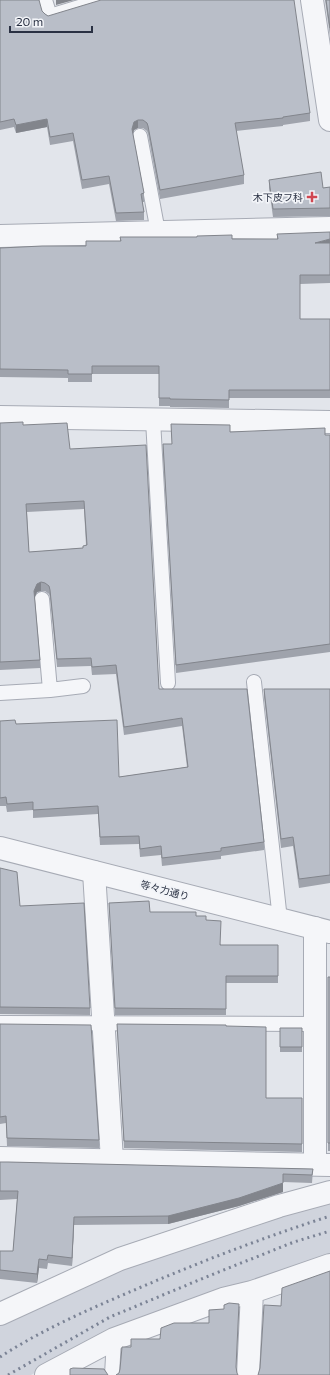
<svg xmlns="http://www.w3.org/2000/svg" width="330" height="1375" viewBox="0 0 330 1375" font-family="Commissioner,'Noto Sans JP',sans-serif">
<rect width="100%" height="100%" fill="#e2e5eb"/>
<path fill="#d0d4dd" d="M 330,1199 L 330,1254 L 301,1264 L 36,1372 L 31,1375 L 0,1375 L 0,1323 L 93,1279 Z"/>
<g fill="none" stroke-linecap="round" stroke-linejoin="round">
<defs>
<path id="service" d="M 45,0 L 50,16 L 102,0
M 140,136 L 158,232
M 153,420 L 168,683
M 42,599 L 50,690
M 254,682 L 280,920
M 0,693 L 50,690 L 83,686
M 0,1023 L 315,1024
M 112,1375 L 114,1339"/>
<path id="minor" d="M 312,0 L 330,120
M 0,236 L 330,228
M 0,417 L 330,422
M 94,872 L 112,1160
M 0,1158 L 330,1165
M 315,1164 L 315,928
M 0,1314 L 120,1259 L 279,1206 L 330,1192
M 46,1375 L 114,1339 L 223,1299 L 252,1292 L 330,1265
M 248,1375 L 252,1292"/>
<path id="tertiary" d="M 0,848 L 330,932"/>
</defs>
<use href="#service" stroke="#a7abb5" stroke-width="16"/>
<use href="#minor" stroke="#a7abb5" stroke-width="24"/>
<use href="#tertiary" stroke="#a7abb5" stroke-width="24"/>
<use href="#service" stroke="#f5f6f9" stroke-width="14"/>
<use href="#minor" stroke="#f5f6f9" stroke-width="22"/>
<use href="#tertiary" stroke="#f5f6f9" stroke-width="22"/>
<path stroke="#7b8395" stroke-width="3" stroke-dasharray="2 4" stroke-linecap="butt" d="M 0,1357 C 43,1329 92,1308 139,1288 C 202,1261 265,1237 330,1216
M 8,1375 L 110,1317 L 211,1275 L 294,1242 L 330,1231"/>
</g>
<path fill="#9fa3ac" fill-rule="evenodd" d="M 0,0 L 42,11 L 45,14 L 48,16 L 310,113 L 310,121 L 283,125 L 283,126 L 236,131 L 244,175 L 244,184 L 160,199 L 148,134 L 147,131 L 143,128 L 138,128 L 134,130 L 133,134 L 144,193 L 144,202 L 142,202 L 144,212 L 144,220 L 116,221 L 109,184 L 82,189 L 73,141 L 50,145 L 47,127 L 16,133 L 14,127 L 0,130 Z
M 325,0 L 330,0 L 330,36 Z
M 269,180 L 323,188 L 330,187 L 330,216 L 273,217 L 269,188 Z
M 277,234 L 330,243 L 330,283 L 300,284 L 300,319 L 330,319 L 330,398 L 229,398 L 229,408 L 170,407 L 170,406 L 159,406 L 159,374 L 92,374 L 92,382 L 68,382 L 68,378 L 0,377 L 0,248 L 86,246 L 120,241 L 120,237 L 277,239 Z
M 0,423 L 23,425 L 70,449 L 159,689 L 247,689 L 264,842 L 264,850 L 221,856 L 221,859 L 162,866 L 161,855 L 140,857 L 139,844 L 100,845 L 98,814 L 33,818 L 33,810 L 7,812 L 6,806 L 0,806 L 0,721 L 16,724 L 119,777 L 187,767 L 182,726 L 124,735 L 116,674 L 92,675 L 91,666 L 57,667 L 50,598 L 49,594 L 45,591 L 41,591 L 37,592 L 34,598 L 40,660 L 40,668 L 0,670 ZM 84,509 L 86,545 L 83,548 L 29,552 L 27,512 Z
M 171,424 L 230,432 L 330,435 L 330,652 L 176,673 L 163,453 L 163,444 L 172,444 Z
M 264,689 L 330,689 L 330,883 L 299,888 L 293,846 L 281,848 L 264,697 Z
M 0,868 L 20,906 L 90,1008 L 90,1015 L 0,1014 Z
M 109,903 L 150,912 L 196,916 L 206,920 L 221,945 L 278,945 L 278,983 L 226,983 L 226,1015 L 115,1015 Z
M 328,977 L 330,977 L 330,1151 L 328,1151 Z
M 0,1024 L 99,1140 L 99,1148 L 7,1146 L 6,1123 L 0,1124 Z
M 117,1024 L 226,1026 L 266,1098 L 302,1098 L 302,1152 L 124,1148 Z
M 280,1028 L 302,1028 L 302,1052 L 280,1052 Z
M 0,1162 L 313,1169 L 312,1183 L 283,1182 L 283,1192 L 239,1206 L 168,1224 L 74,1225 L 72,1266 L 48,1263 L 47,1269 L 39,1268 L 37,1283 L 0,1279 L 0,1251 L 13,1251 L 17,1199 L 0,1200 Z"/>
<path fill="#82858c" d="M 56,0 L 74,0 L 56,5 Z
M 47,119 L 47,127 L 16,133 L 16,125 Z
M 138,120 L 138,128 L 134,130 L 132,137 L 132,129 L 134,122 Z
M 330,239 L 330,247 L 315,243 Z
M 41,582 L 41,591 L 37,592 L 34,599 L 34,591 L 37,584 Z
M 283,1183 L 283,1192 L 239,1206 L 168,1224 L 168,1216 Z
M 74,1217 L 74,1225 L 72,1266 L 72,1258 Z
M 39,1259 L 39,1268 L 37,1283 L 37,1274 Z"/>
<path fill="#b9bec8" stroke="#82858c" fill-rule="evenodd" d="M 0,0 L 39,0 L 42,11 L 45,14 L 48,16 L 101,0 L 294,0 L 310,113 L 283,117 L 283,118 L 235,123 L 244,175 L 160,190 L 148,126 L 147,123 L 143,120 L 138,120 L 134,122 L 132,129 L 144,193 L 141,194 L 144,212 L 116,213 L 109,176 L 82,180 L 73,133 L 50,137 L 47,119 L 16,125 L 14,119 L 0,122 Z
M 326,0 L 330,0 L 330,28 Z
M 321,172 L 323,188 L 330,187 L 330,208 L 273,209 L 269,180 Z
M 330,232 L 330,239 L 315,243 L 330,243 L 330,275 L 300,275 L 300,319 L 330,319 L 330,390 L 229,390 L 229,400 L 170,399 L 170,398 L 159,398 L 159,366 L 92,366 L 92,374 L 68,374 L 68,370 L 0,369 L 0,248 L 42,246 L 86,246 L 86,241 L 121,241 L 120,237 L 197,237 L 197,236 L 232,235 L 232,239 L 278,239 L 277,234 Z
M 23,422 L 23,425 L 67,423 L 70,449 L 146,445 L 159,689 L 247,689 L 264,842 L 221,848 L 221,851 L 162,858 L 161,846 L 140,849 L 139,836 L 100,837 L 98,806 L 33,810 L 33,802 L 7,804 L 6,797 L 0,798 L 0,721 L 15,720 L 16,724 L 117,720 L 119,777 L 188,767 L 182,718 L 124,727 L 116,665 L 92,667 L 91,658 L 57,659 L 50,590 L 49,586 L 45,583 L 41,582 L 37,584 L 34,591 L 40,660 L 0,662 L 0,423 ZM 84,501 L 87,545 L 83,546 L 83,548 L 29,552 L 26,504 Z
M 171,424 L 230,425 L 230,432 L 325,428 L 325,435 L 330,435 L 330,644 L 176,665 L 163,444 L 172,444 Z
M 264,689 L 330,689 L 330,875 L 299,879 L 293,837 L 281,839 Z
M 0,868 L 17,872 L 20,906 L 84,903 L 90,1008 L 0,1007 Z
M 149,901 L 150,912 L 196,912 L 196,916 L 206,916 L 206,920 L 221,921 L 220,945 L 278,945 L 278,976 L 226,976 L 226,1009 L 115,1008 L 109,903 Z
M 328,977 L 330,977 L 330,1143 L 328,1143 Z
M 0,1024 L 91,1025 L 99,1140 L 7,1138 L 6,1116 L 0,1117 Z
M 117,1024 L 226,1025 L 226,1026 L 266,1027 L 266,1098 L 302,1098 L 302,1144 L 124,1141 Z
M 280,1028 L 302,1028 L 302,1047 L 280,1047 Z
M 0,1162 L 8,1162 L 313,1169 L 312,1175 L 283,1174 L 283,1183 L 239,1198 L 168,1216 L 74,1217 L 72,1258 L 48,1255 L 47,1260 L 39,1259 L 37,1274 L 0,1270 L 0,1251 L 13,1251 L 18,1191 L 0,1191 Z
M 330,1271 L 330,1375 L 258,1375 L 260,1368 L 264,1305 L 281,1306 L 282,1288 Z
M 229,1303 L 239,1304 L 236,1367 L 237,1373 L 238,1375 L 116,1375 L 119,1373 L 120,1369 L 122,1347 L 131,1347 L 131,1339 L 160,1339 L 161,1328 L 174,1323 L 209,1323 L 209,1310 L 224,1309 L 224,1305 Z
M 73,1368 L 104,1369 L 108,1375 L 70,1375 L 70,1369 Z"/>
<path fill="#d04751" stroke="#f2f4f8" stroke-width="1.5" d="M310 191h4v4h4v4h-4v4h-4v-4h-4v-4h4z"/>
<g text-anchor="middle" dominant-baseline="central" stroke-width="3.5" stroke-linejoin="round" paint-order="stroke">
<g font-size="10" fill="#2a3143" stroke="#f2f4f8" text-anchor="end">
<text x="303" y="197">木下皮フ科</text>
</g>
<g font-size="10" fill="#2a3143" stroke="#f2f4f8">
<text transform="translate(165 890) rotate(15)">等々力通り</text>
</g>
</g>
<path d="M10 26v6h82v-6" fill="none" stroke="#2a3143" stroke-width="2"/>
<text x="16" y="26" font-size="12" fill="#2a3143" stroke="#f2f4f8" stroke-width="3" paint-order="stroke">20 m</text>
</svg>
